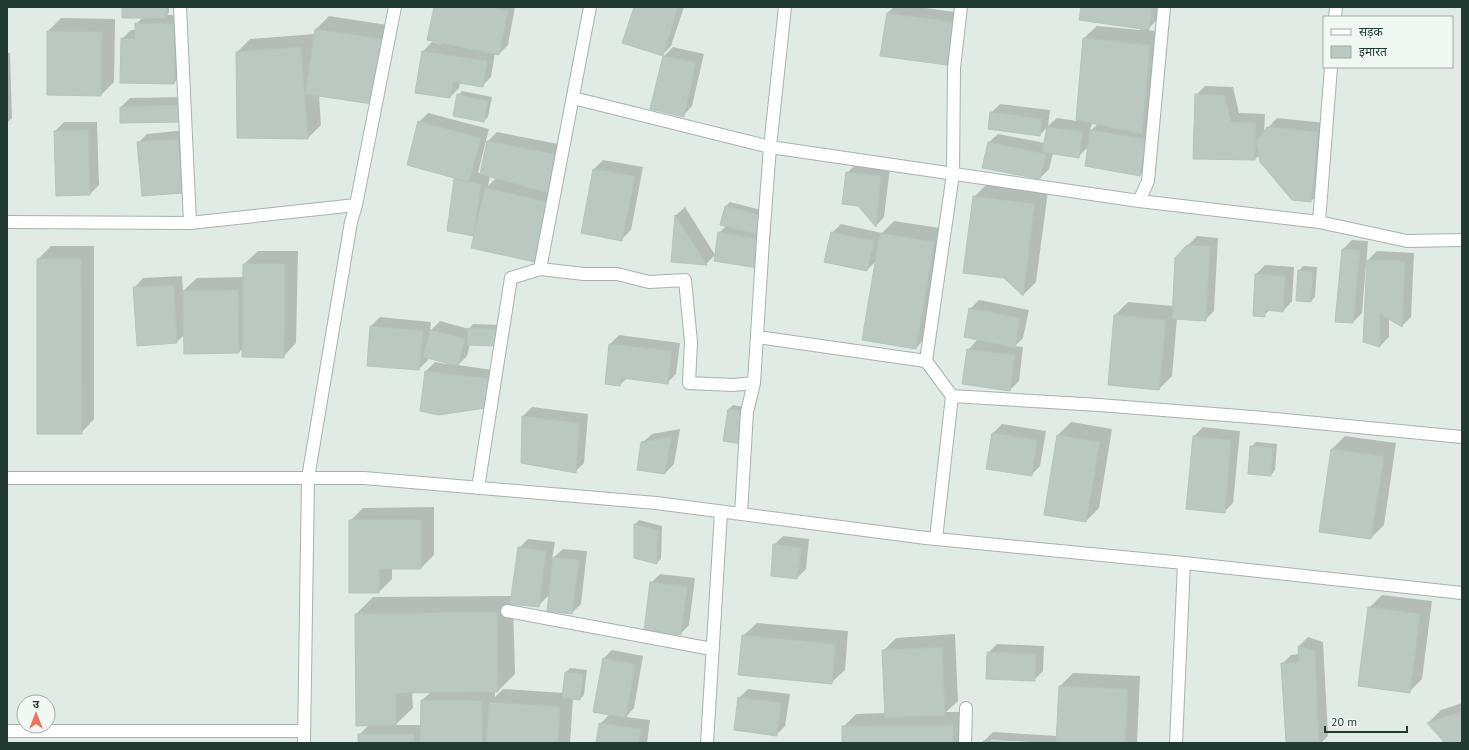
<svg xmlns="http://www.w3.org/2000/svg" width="1469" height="750" viewBox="0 0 1469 750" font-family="'PT Sans','Noto Sans Devanagari',sans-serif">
<rect width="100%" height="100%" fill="#e1ebe6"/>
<path fill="#0003" fill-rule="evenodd" d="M 123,7 L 169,7 L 169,12 L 167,15 L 183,15 L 183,74 L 174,83 L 122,39 L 131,30 L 136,30 L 136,24 L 143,17 Z
M 435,7 L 515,7 L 508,45 L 499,54 L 495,53 L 491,77 L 482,86 L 460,82 L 459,88 L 450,97 L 416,92 L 423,51 L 432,42 L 442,44 Z
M 635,7 L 684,7 L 671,46 L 662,55 L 623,43 Z
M 894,7 L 918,7 L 962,13 L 956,55 L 947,64 L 882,55 L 887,13 Z
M 1082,7 L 1159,7 L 1157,20 L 1147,30 L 1163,32 L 1155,120 L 1146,129 L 1154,130 L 1149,166 L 1140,175 L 1089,146 L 1078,157 L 1053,153 L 1049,169 L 1040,178 L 988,143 L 998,134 L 1045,143 L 1048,126 L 1040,135 L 991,113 L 1000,104 L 1050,110 L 1048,126 L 1057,118 L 1077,121 L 1083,39 L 1097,26 L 1140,30 L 1141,28 ZM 1092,123 L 1098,124 L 1090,131 Z
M 329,16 L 394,26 L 384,90 L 319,95 L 321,125 L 308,138 L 237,52 L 250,39 L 315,34 L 316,29 Z
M 61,18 L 115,19 L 114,82 L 101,95 L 48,31 Z
M 673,47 L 704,54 L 692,106 L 683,116 L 663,57 Z
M 7,53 L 10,53 L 12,118 L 7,123 Z
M 1205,86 L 1233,87 L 1239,113 L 1265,114 L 1264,132 L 1277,118 L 1326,123 L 1320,192 L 1311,201 L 1260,155 L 1255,159 L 1196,95 Z
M 462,91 L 492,97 L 488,117 L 484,121 L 458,95 Z
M 187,97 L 188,112 L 178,121 L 121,107 L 130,98 Z
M 428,113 L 489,129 L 478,173 L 481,173 L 488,141 L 497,132 L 563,145 L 548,248 L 534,261 L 476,232 L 474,234 L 455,180 L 457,177 L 419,122 ZM 490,176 L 496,178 L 488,186 Z
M 64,122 L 97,122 L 99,185 L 90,194 L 55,131 Z
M 186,130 L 182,192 L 138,143 L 147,134 Z
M 603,160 L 643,167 L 631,230 L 622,239 L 583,232 L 594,169 Z
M 856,164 L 890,168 L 884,217 L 876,226 L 847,173 Z
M 987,184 L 1048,191 L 1036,282 L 1023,295 L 974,197 Z
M 730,202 L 765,211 L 760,229 L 771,231 L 767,258 L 719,233 L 727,225 L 721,224 L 726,206 Z
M 685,207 L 715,255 L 706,264 L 673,261 L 676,215 Z
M 894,221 L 946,229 L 929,334 L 916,348 L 876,261 L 867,270 L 832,233 L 841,224 L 882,233 Z
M 1197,236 L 1218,238 L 1214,311 L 1205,320 L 1177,318 L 1172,376 L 1159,389 L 1115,315 L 1128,302 L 1173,306 L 1176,258 Z
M 1352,240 L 1368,241 L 1362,313 L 1353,322 L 1343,249 Z
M 51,246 L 94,246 L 94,419 L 81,433 L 38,259 Z
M 258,251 L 298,251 L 296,343 L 283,357 L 243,348 L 239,352 L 184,335 L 177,342 L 134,288 L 143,278 L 182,276 L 183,291 L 197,278 L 244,277 L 244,264 Z
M 1377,251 L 1414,253 L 1411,317 L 1402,326 L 1389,318 L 1389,337 L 1380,346 L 1364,341 L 1367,261 Z
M 1265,265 L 1294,267 L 1292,301 L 1283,311 L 1270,310 L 1264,315 L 1256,274 Z
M 1303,266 L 1317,267 L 1315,297 L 1311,301 L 1299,271 Z
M 979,300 L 1029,310 L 1023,338 L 1015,346 L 1023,347 L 1019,381 L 1010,390 L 968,350 L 978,339 L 970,309 Z
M 380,317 L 431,322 L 430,331 L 440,321 L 469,329 L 473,324 L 501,325 L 501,341 L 470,344 L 467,356 L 458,365 L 499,371 L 499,397 L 490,406 L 426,371 L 435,362 L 447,364 L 447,362 L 428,358 L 428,360 L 419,369 L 371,326 Z
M 619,335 L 680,343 L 676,374 L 667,383 L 627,378 L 620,385 L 606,383 L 610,344 Z
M 733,405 L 751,408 L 746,439 L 729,409 Z
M 532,407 L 588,414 L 584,463 L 575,472 L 523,416 Z
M 1071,422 L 1112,429 L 1099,508 L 1086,521 L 1045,514 L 1058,435 Z
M 1002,424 L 1046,431 L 1040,466 L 1031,475 L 993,433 Z
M 1203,427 L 1240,431 L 1233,503 L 1224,512 L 1194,436 Z
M 680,429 L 674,464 L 665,473 L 642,443 L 652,434 Z
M 1345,436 L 1396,443 L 1384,525 L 1371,538 L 1320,531 L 1332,449 Z
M 1256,442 L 1277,444 L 1275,470 L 1271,475 L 1251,447 Z
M 434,507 L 434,555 L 421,568 L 392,568 L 392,579 L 379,592 L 350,521 L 363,508 Z
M 639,520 L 662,526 L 661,559 L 657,563 L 635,557 L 635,524 Z
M 783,536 L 809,539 L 806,569 L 797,578 L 774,545 Z
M 528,539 L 555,542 L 552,559 L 563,549 L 587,551 L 581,604 L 572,613 L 549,595 L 538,606 L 513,603 L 515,674 L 498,691 L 495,691 L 495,697 L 503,689 L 564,693 L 566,672 L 570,668 L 587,670 L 584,695 L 580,699 L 573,698 L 570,743 L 359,743 L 359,735 L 369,725 L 356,614 L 373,597 L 512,596 L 519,548 ZM 412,692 L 431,692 L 422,700 L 422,725 L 395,725 L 413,708 Z
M 660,574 L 695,578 L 689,625 L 680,634 L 651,583 Z
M 1382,595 L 1432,601 L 1422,679 L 1409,692 L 1369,608 Z
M 757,623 L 848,631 L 845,670 L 831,683 L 743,636 Z
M 955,634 L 958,701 L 946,712 L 966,712 L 966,743 L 843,743 L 843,727 L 856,714 L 886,713 L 883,651 L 896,638 Z
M 1308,637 L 1323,642 L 1328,736 L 1321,743 L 1287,743 L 1282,664 L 1291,655 L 1300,654 L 1299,646 Z
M 997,644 L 1044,646 L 1043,671 L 1034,680 L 988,653 Z
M 612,650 L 643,656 L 634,708 L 626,717 L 650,720 L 647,743 L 597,743 L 600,724 L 610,714 L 603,659 Z
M 1073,673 L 1140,676 L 1137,743 L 1046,743 L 991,740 L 991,742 L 1007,743 L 984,743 L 984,741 L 993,732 L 1057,736 L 1060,686 Z
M 748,689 L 790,694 L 785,726 L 776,735 L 739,698 Z
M 1462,703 L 1462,743 L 1447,743 L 1428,723 L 1441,710 Z"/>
<path fill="#bac8c1" stroke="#b4c4bc" d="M 122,7 L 166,7 L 166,18 L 122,18 Z
M 434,7 L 489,7 L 508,11 L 499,55 L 427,40 Z
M 634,7 L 678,8 L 663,56 L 622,43 Z
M 1081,7 L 1152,7 L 1149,30 L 1079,20 Z
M 887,13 L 953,22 L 947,65 L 880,56 Z
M 135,23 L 175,24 L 174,84 L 120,83 L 121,38 L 135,39 Z
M 315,29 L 382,39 L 372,104 L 305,94 Z
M 47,31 L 102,32 L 101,96 L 47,95 Z
M 1083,38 L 1150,45 L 1142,134 L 1076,120 Z
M 301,47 L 308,139 L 237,138 L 236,52 Z
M 422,51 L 487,61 L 483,87 L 453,82 L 450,98 L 415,93 Z
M 663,56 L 696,62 L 684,117 L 650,109 Z
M 457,94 L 488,101 L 484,122 L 453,116 Z
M 1195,94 L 1224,95 L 1231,122 L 1256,123 L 1255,160 L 1193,159 Z
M 178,105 L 179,122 L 120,123 L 120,107 Z
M 990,112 L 1042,119 L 1040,136 L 988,129 Z
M 418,121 L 481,138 L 469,182 L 407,165 Z
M 1047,127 L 1083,132 L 1079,158 L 1042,152 Z
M 1267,127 L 1318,132 L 1311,202 L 1292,200 L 1260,162 L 1256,141 Z
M 88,130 L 90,195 L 56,196 L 54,131 Z
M 1090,130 L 1146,139 L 1140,176 L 1085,166 Z
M 178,139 L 183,193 L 142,196 L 137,142 Z
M 487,141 L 554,154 L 548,193 L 480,174 Z
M 988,142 L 1046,154 L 1040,179 L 982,168 Z
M 593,169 L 635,176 L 622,241 L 581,233 Z
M 846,172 L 881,176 L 876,227 L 858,206 L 842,204 Z
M 454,179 L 481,184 L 474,236 L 447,231 Z
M 485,188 L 548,202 L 535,262 L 471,248 Z
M 973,196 L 1035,204 L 1023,296 L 1004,278 L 963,273 Z
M 725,206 L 761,215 L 756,234 L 720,225 Z
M 675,215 L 707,265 L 671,262 Z
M 718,232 L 763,240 L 758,268 L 714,261 Z
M 831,232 L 874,241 L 867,271 L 824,262 Z
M 880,233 L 934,242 L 916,349 L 862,340 Z
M 1187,245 L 1210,246 L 1206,321 L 1172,319 L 1175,258 Z
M 1342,249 L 1360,250 L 1353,323 L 1335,322 Z
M 37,259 L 81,259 L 82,434 L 37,434 Z
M 1367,260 L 1405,261 L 1402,327 L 1380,314 L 1380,347 L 1363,342 Z
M 243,264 L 285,264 L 284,358 L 242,357 Z
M 1298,270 L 1313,271 L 1311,302 L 1296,301 Z
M 1255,274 L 1285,276 L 1283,312 L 1265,310 L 1265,317 L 1253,316 Z
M 174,285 L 177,343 L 137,346 L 133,287 Z
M 238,290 L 239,353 L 184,354 L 183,291 Z
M 969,308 L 1020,318 L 1015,348 L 964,337 Z
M 1114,315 L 1166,320 L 1159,390 L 1108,385 Z
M 370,326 L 423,331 L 419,370 L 367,366 Z
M 468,328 L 497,329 L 497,346 L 467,345 Z
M 430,330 L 465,339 L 458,366 L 423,357 Z
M 609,344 L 672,351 L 668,384 L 621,378 L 620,386 L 605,384 Z
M 967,349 L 1015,355 L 1010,391 L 962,384 Z
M 425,371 L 490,379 L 491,407 L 439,415 L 420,411 Z
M 728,409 L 747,412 L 742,444 L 723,441 Z
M 522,416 L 579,423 L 576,473 L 521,463 Z
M 992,433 L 1037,440 L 1032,476 L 986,469 Z
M 1057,435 L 1100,442 L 1086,522 L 1044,515 Z
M 1193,436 L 1231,440 L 1225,513 L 1186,509 Z
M 671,437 L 665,474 L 637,470 L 641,442 Z
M 1250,446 L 1273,448 L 1271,476 L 1248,474 Z
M 1331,449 L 1384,456 L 1371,539 L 1319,532 Z
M 349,520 L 421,520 L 421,569 L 379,569 L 379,593 L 349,593 Z
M 634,524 L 658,530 L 657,564 L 634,558 Z
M 773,544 L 801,548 L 797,579 L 771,576 Z
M 518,547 L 546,551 L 539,607 L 510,604 Z
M 553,557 L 579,560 L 572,614 L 547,611 Z
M 650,582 L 687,587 L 681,635 L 644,631 Z
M 1368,607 L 1420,614 L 1410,693 L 1358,686 Z
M 497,612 L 498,692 L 396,693 L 396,725 L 356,726 L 355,614 Z
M 742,635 L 835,644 L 832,684 L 738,675 Z
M 1298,646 L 1315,651 L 1319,743 L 1286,743 L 1281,663 L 1299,663 Z
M 942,647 L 945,715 L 885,718 L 882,650 Z
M 987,652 L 1036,654 L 1035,681 L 986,679 Z
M 603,658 L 635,664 L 626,718 L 593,712 Z
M 565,672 L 583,674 L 580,700 L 562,698 Z
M 1059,686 L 1128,689 L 1125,743 L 1056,743 Z
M 738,697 L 781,703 L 777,736 L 734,730 Z
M 421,700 L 482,701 L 482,743 L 420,743 Z
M 489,702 L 560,707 L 558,743 L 486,743 Z
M 1462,711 L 1462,743 L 1445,743 L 1427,723 Z
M 599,723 L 641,729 L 639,743 L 596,743 Z
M 953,725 L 953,743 L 842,743 L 842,726 Z
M 358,734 L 414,734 L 414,743 L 358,743 Z
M 983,741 L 1026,743 L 983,743 Z"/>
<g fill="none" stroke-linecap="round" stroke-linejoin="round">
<defs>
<path id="minor" d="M 1335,17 L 1336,7
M 573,98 L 770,147 L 1139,201 L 1148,181 L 1164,7
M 1139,201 L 1319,222 L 1331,67
M 7,222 L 190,223 L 180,7
M 1319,222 L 1407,241 L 1462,240
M 190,223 L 356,205
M 540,269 L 584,274 L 617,274 L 649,282 L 685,280 L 691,342 L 689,383 L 733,385 L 754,383
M 758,337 L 926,361 L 952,396 L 936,539
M 926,361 L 953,174 L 954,68 L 961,7
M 952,396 L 1099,405 L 1265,418 L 1462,437
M 7,478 L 364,478 L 656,503 L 926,538 L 1184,563 L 1462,593
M 478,488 L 511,278 L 540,269 L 590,7
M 741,514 L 747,412 L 754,383 L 763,240 L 770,147 L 785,7
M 507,611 L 712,649
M 7,731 L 303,731
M 304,743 L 308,478 L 351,222 L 356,205 L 395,7
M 707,743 L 721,512
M 965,743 L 966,708
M 1176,743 L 1184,563"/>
</defs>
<use href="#minor" stroke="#a4b3ac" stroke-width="14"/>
<use href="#minor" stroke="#fff" stroke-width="12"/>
</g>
<rect width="1469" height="750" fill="none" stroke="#223b32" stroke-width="16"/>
<rect x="1323" y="16" width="130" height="52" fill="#f1f8f4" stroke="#9eaca6"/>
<rect x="1331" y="29" width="20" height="6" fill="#ffffff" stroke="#9eaca6"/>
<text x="1359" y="36" font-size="12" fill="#223b32">सड़क</text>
<rect x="1331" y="46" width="20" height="12" fill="#bac8c1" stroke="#9eaca6"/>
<text x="1359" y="56" font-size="12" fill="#223b32">इमारत</text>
<g transform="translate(36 714)"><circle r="19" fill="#f1f8f4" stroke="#9eaca6"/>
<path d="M0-3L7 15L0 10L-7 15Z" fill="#eb745f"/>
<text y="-6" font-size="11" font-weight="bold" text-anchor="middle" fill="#223b32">उ</text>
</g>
<path d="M1325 726v6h82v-6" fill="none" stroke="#223b32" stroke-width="2"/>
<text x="1331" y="726" font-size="12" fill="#223b32" stroke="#f1f8f4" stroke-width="3" paint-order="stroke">20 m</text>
</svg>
